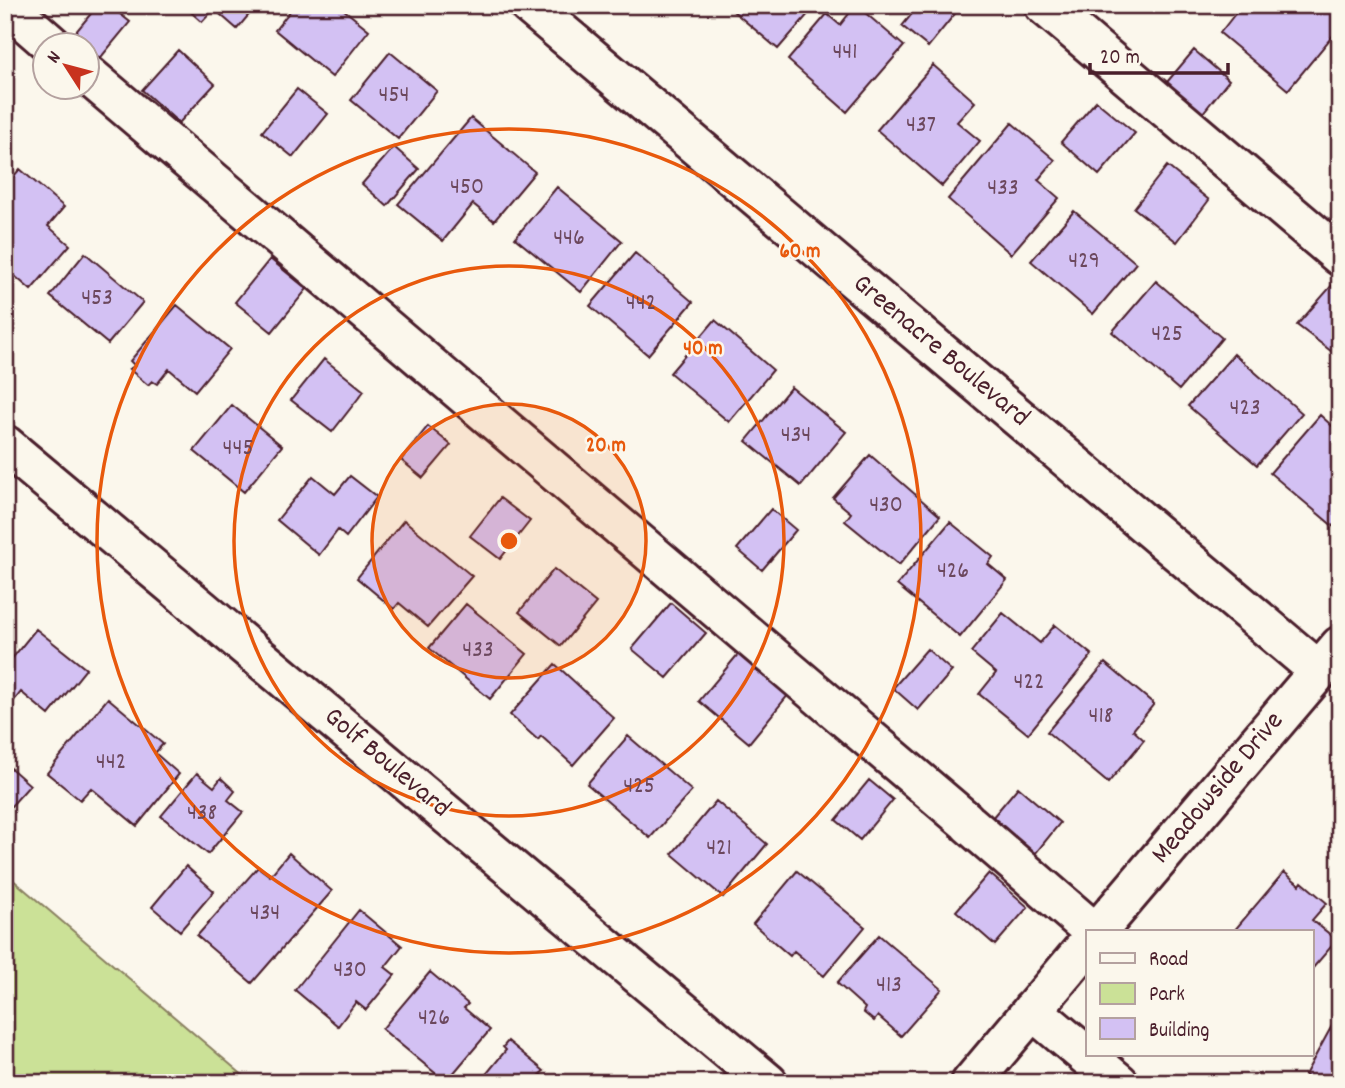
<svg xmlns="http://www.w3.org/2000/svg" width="1345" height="1088" viewBox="0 0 1345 1088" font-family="Dekko,sans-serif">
<rect width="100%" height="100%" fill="#fbf7ec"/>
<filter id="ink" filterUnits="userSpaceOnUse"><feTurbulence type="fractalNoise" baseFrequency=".0143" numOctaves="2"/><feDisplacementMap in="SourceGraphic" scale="14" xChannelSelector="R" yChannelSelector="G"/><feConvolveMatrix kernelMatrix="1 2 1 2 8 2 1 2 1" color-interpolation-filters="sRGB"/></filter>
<g filter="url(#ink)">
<path fill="#cbe197" stroke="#8a8061" stroke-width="2" d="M 5,873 L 252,1083 L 5,1083 Z"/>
<path fill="#d3c1f3" stroke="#4a1f2b" stroke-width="2" d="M 98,5 L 109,5 L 130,22 L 97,62 L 88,54 L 88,46 L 78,46 L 70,39 Z
M 183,5 L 257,5 L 237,29 L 214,9 L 202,22 Z
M 295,5 L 338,5 L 369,30 L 332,77 L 275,30 Z
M 736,5 L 816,5 L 778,49 L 732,10 Z
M 856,5 L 904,46 L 847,112 L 788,60 L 827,14 L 840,25 Z
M 919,5 L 962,5 L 928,47 L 902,26 Z
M 1242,5 L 1340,5 L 1340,27 L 1288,90 L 1220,33 Z
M 178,50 L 215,84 L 179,123 L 142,90 Z
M 1194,50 L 1229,80 L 1198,119 L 1162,88 Z
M 390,52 L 437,91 L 398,139 L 351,100 Z
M 933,65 L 975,102 L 957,122 L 980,141 L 942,186 L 877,130 Z
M 297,89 L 328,114 L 293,157 L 262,132 Z
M 1096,101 L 1135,133 L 1099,175 L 1061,142 Z
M 471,118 L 535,172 L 494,221 L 473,204 L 443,241 L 398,204 Z
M 1012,123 L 1055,160 L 1038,180 L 1059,198 L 1011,254 L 948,199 Z
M 394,147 L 419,169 L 387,206 L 362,184 Z
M 1167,166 L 1209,200 L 1177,242 L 1134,208 Z
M 20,169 L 64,207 L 48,226 L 70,245 L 31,290 L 9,271 L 5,275 L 5,186 Z
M 557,187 L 622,241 L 581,292 L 515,238 Z
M 1074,211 L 1136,263 L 1093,314 L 1031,261 Z
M 85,253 L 143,302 L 108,344 L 50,296 Z
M 635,253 L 693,302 L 648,355 L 590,306 Z
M 270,259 L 307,289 L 272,332 L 235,302 Z
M 1156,281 L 1222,338 L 1179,390 L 1112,332 Z
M 1333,284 L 1340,289 L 1340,358 L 1297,325 Z
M 177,305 L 230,349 L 195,391 L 169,369 L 157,384 L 152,381 L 148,385 L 129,369 L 135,366 L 130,361 Z
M 715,320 L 773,370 L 729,422 L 670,373 Z
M 1234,354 L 1302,413 L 1257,465 L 1188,406 Z
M 324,359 L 364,391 L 332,432 L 291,400 Z
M 791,387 L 846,432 L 801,486 L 746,441 Z
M 232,405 L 282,446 L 244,492 L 194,451 Z
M 1320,415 L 1340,433 L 1340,520 L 1334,527 L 1270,473 Z
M 428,426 L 451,445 L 423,478 L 401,460 Z
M 870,455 L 940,516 L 899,565 L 845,521 L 851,513 L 833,498 Z
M 313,476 L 335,494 L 350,476 L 377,497 L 346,537 L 338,530 L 319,555 L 277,520 Z
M 500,498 L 530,521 L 500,559 L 470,536 Z
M 771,509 L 796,530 L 762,570 L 737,549 Z
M 404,520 L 472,576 L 428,627 L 399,603 L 394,609 L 357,578 Z
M 950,522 L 993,557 L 988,564 L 1007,580 L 960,637 L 897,585 Z
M 554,569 L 596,603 L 561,646 L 519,612 Z
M 671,603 L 706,633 L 667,678 L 632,649 Z
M 466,604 L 527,654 L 490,699 L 429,648 Z
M 1003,613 L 1040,643 L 1055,625 L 1092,655 L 1028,734 L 979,694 L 996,673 L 971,652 Z
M 36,629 L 86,669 L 49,715 L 21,692 L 5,712 L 5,667 Z
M 927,649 L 952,671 L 918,710 L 893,688 Z
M 739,653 L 789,694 L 749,743 L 699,701 Z
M 1105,663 L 1154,704 L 1133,730 L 1144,740 L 1108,783 L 1047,732 Z
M 555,664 L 614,718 L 573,765 L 541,736 L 538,740 L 510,715 Z
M 108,698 L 163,744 L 155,753 L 179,774 L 137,826 L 91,788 L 80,800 L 47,773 Z
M 628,736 L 692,791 L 650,838 L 587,784 Z
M 5,763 L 30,785 L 5,813 Z
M 197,773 L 214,787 L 221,778 L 235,791 L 228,800 L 243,812 L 208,854 L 161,816 Z
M 869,780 L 893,800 L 860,840 L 836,820 Z
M 1018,787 L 1060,823 L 1035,854 L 992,818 Z
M 716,801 L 767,844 L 723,897 L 672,854 Z
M 289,853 L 332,891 L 252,983 L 197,936 L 258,867 L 270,876 Z
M 186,866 L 214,891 L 180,931 L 152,907 Z
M 797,871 L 865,927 L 824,976 L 794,951 L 790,956 L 753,924 Z
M 1284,872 L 1300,885 L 1302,882 L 1327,903 L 1312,920 L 1337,940 L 1312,969 L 1312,932 L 1233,932 Z
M 989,873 L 1028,907 L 995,945 L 956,911 Z
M 359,910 L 402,946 L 385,967 L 395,975 L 366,1010 L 356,1002 L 338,1026 L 295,990 Z
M 879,935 L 942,989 L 901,1036 L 878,1016 L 874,1021 L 863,1012 L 865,1008 L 837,983 Z
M 430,972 L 468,1004 L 464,1008 L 490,1030 L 446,1082 L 382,1029 Z
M 1340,1011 L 1340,1083 L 1318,1083 L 1305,1075 Z
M 508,1041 L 544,1071 L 540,1074 L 551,1083 L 479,1083 L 506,1050 L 503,1047 Z"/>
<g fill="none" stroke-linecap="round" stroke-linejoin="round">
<defs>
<path id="minor" d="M 6,5 L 53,46
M 529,5 L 1319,671
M 1044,5 L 1340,256
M 88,75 L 965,820
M 5,445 L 768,1083
M 969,824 L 1094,932
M 1097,932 L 1340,646
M 1032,1010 L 1119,1083
M 971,1083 L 1088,944"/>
</defs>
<use href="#minor" stroke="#4a1f2b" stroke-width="44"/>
<use href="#minor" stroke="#fbf7ec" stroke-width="38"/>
</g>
</g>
<circle cx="509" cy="541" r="137" fill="#e8590c" fill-opacity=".12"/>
<g fill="none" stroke="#e8590c" stroke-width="3.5">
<circle cx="509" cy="541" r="137"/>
<circle cx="509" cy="541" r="275"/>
<circle cx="509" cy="541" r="412"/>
</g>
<g text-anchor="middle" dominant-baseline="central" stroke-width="5" stroke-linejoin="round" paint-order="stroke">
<g font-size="24" fill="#6c485d">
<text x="845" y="53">441</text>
<text x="394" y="96">454</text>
<text x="921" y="126">437</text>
<text x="467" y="188">450</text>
<text x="1003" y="189">433</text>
<text x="569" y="239">446</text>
<text x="1084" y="262">429</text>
<text x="97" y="299">453</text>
<text x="641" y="304">442</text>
<text x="1167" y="335">425</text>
<text x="1245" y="409">423</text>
<text x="796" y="436">434</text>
<text x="238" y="449">445</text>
<text x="886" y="506">430</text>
<text x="953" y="572">426</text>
<text x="478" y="651">433</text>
<text x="1029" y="683">422</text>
<text x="1101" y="717">418</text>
<text x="111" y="763">442</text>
<text x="639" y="787">425</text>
<text x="202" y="814">438</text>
<text x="719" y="849">421</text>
<text x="265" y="914">434</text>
<text x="350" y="971">430</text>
<text x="889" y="986">413</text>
<text x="434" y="1019">426</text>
</g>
<g font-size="28" fill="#4a1f2b" stroke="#fbf7ec">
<text transform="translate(940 352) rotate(40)">Greenacre Boulevard</text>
<text transform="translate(386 764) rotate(40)">Golf Boulevard</text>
<text transform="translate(1219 789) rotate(-50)">Meadowside Drive</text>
</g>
</g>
<circle cx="509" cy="541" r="10" fill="#e8590c" stroke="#fbf7ec" stroke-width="3.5"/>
<g font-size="21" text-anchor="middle" font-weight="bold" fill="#e8590c" stroke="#fbf7ec" stroke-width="5" stroke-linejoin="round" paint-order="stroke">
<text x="800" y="257">60 m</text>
<text x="703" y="354">40 m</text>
<text x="606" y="451">20 m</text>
</g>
<rect width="1345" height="1088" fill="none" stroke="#fbf7ec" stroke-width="28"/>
<rect x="14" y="14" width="1317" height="1060" fill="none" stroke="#4a1f2b" stroke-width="2.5" filter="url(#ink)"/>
<rect x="1086" y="930" width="228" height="126" fill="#fbf7ec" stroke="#b4a19f" stroke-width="2"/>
<rect x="1100" y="953" width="35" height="10" fill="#fbf7ec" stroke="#b4a19f" stroke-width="2"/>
<text x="1149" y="965" font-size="21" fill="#4a1f2b">Road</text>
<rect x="1100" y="983" width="35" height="21" fill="#cbe197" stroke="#b4a19f" stroke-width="2"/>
<text x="1149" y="1000" font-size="21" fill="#4a1f2b">Park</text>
<rect x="1100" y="1018" width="35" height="21" fill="#d3c1f3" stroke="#b4a19f" stroke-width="2"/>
<text x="1149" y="1036" font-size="21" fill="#4a1f2b">Building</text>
<g transform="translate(66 66) rotate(306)"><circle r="33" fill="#fbf7ec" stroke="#b4a19f" stroke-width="2"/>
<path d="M0-5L12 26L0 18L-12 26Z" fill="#c8321e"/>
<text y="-10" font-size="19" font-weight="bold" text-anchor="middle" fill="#4a1f2b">N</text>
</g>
<path d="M1090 63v10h138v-10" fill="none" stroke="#4a1f2b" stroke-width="3.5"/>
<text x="1100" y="63" font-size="21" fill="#4a1f2b" stroke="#fbf7ec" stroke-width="5" paint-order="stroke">20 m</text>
</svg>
